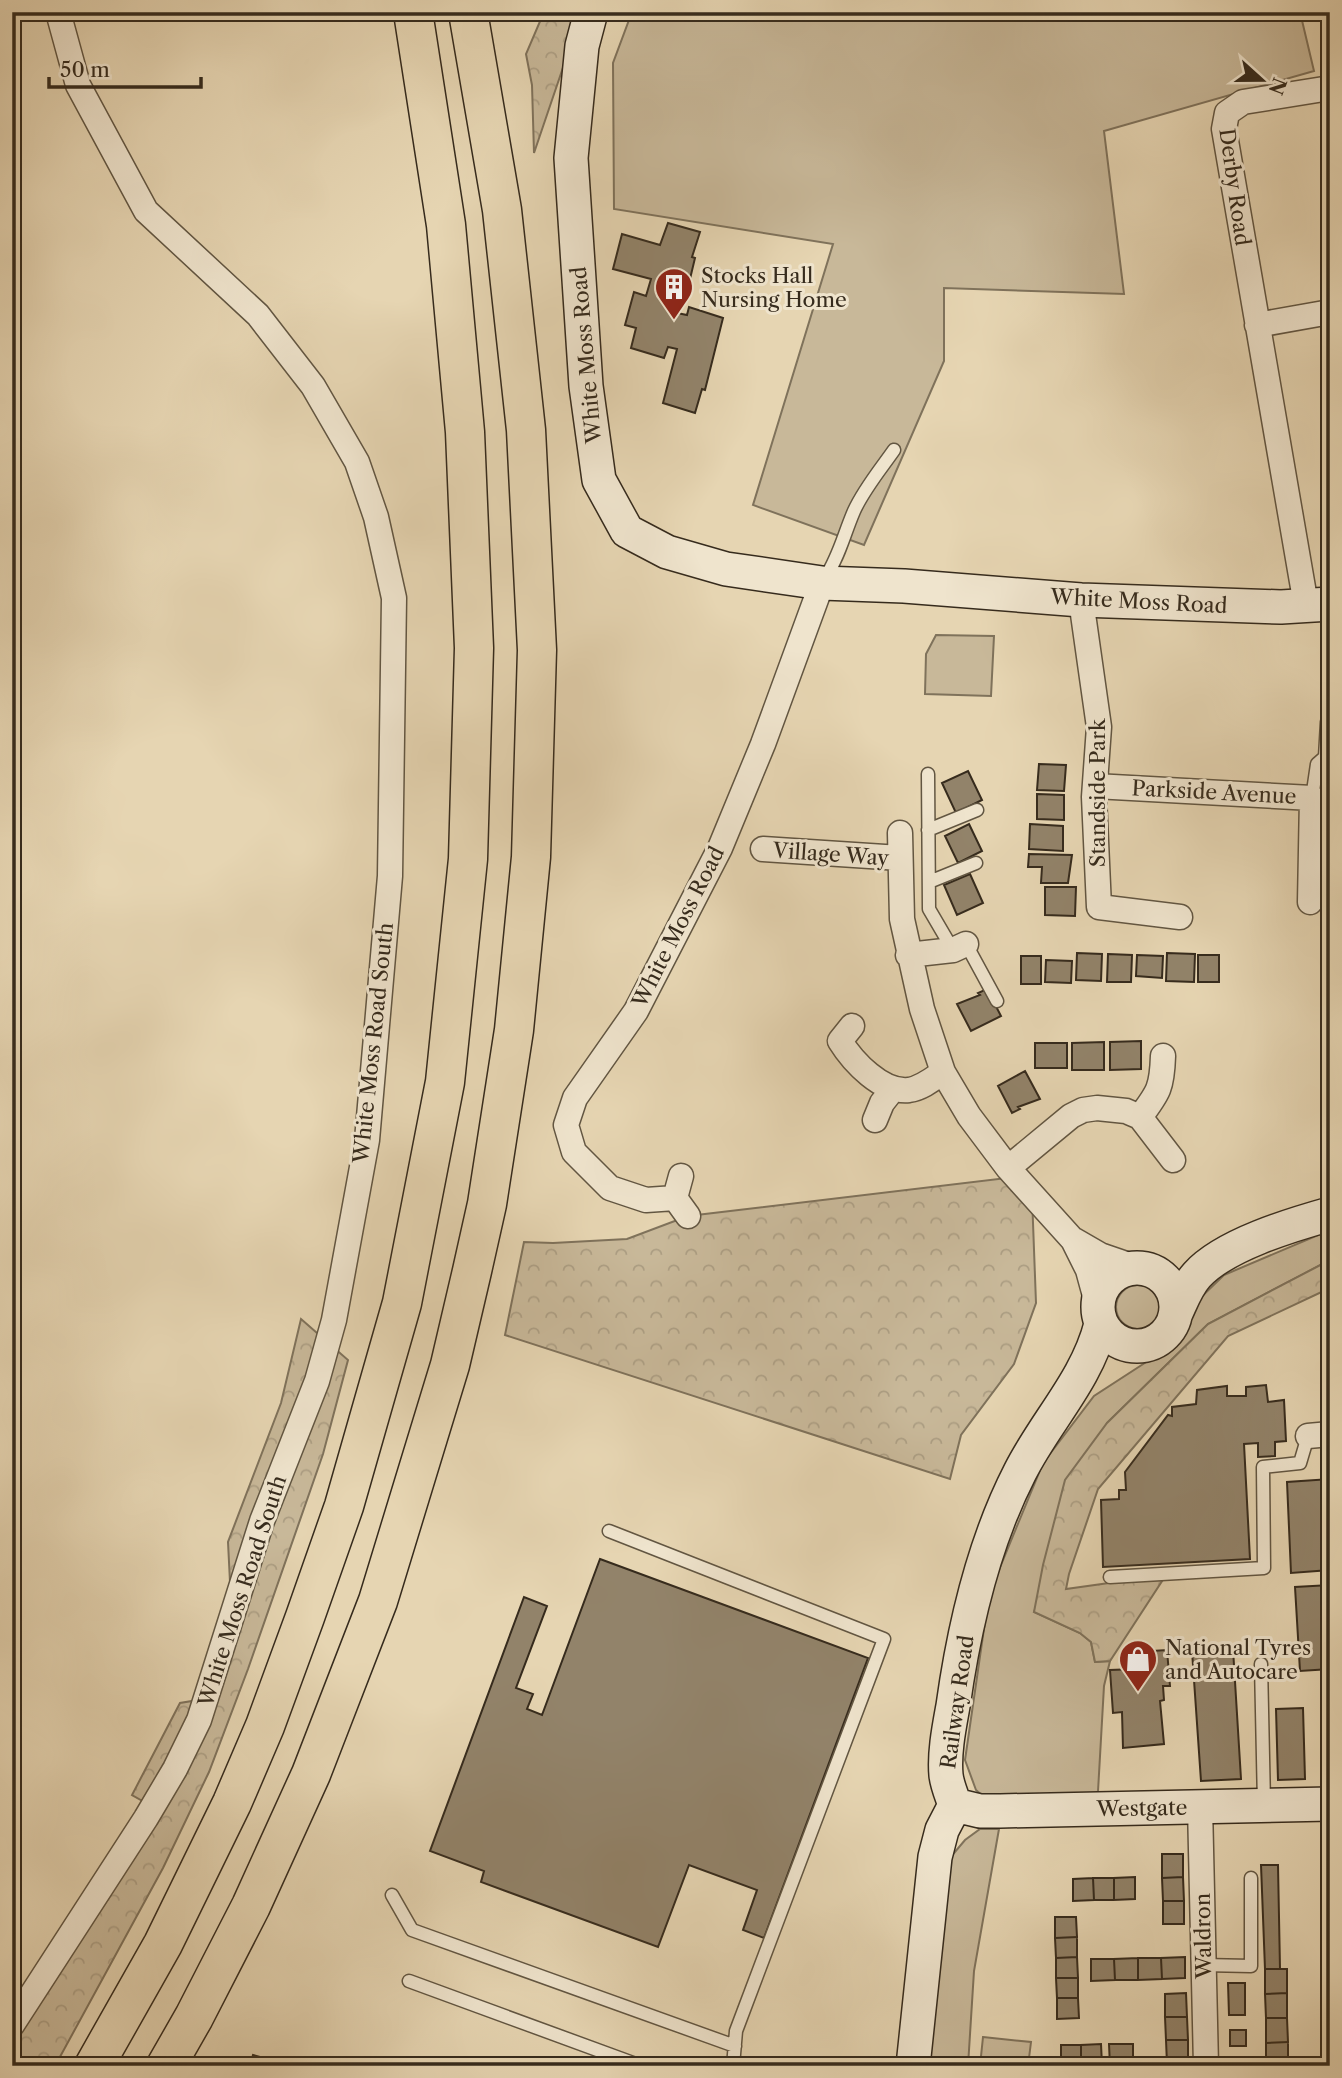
<svg xmlns="http://www.w3.org/2000/svg" width="1342" height="2078" viewBox="0 0 1342 2078" font-family="'Libre Caslon Text',serif">
<defs>
<pattern id="forest-crowns" width="20" height="18" patternUnits="userSpaceOnUse" patternTransform="scale(1.75)"><rect width="20" height="18" fill="#c8b899"/><path d="M2 6a3 3 0 1 1 6 0M12 15a3 3 0 1 1 6 0" fill="none" stroke="#ac9e83"/></pattern>
</defs>
<rect width="100%" height="100%" fill="#e6d5b2"/>
<filter id="stains"><feTurbulence type="fractalNoise" baseFrequency=".00286" numOctaves="4"/><feColorMatrix values="0 0 0 0 .2 0 0 0 0 .09 0 0 0 0 .02 0 0 0 .5 -.17"/></filter>
<radialGradient id="worn" r=".72"><stop offset=".6" stop-color="#630" stop-opacity="0"/><stop offset="1" stop-color="#630" stop-opacity=".3"/></radialGradient>
<path fill="#c8b899" stroke="#7f725b" stroke-width="2" d="M 632,12 L 1300,12 L 1314,71 L 1104,131 L 1124,294 L 944,288 L 944,361 L 864,545 L 753,505 L 833,244 L 614,209 L 613,63 Z
M 936,635 L 994,636 L 991,696 L 925,694 L 926,654 Z
M 1330,1230 L 1330,1260 L 1208,1324 L 1107,1423 L 1034,1612 L 1080,1633 L 1091,1642 L 1095,1662 L 1110,1661 L 1104,1686 L 1097,1809 L 1000,1811 L 976,1790 L 965,1760 L 989,1594 L 1043,1463 L 1094,1396 L 1154,1357 L 1186,1331 L 1195,1303 L 1224,1275 Z
M1116 1307a22 22 0 1 1 44 0a22 22 0 1 1-44 0Z
M 980,1829 L 999,1829 L 974,1971 L 968,2066 L 928,2066 L 949,1859 L 965,1840 Z
M 983,2037 L 1031,2042 L 1028,2066 L 980,2066 Z"/>
<path fill="url(#forest-crowns)" stroke="#7f725b" stroke-width="2" d="M 544,12 L 578,12 L 571,44 L 534,153 L 532,85 L 526,54 Z
M 1015,1177 L 1032,1196 L 1036,1303 L 1014,1364 L 961,1435 L 950,1479 L 505,1335 L 524,1242 L 553,1243 L 627,1239 L 688,1216 Z
M 1330,1260 L 1330,1288 L 1228,1336 L 1098,1489 L 1069,1574 L 1066,1589 L 1166,1575 L 1110,1661 L 1095,1662 L 1091,1642 L 1080,1633 L 1034,1612 L 1043,1565 L 1065,1480 L 1107,1423 L 1208,1324 Z
M 301,1319 L 348,1360 L 323,1454 L 248,1669 L 209,1772 L 163,1868 L 55,2066 L 12,2066 L 12,2032 L 146,1803 L 132,1795 L 180,1703 L 210,1698 L 242,1607 L 230,1582 L 228,1542 L 281,1403 Z"/>
<path fill="#92836a" stroke="#362b1d" stroke-width="2" d="M 668,223 L 700,232 L 692,257 L 695,258 L 690,279 L 687,279 L 677,313 L 687,315 L 689,307 L 723,318 L 705,390 L 702,389 L 695,413 L 663,403 L 677,349 L 668,347 L 664,358 L 631,348 L 636,328 L 625,325 L 634,292 L 646,296 L 651,279 L 613,269 L 622,234 L 660,245 Z
M 1039,764 L 1066,765 L 1064,791 L 1037,790 Z
M 968,771 L 982,800 L 956,813 L 942,783 Z
M 1037,794 L 1064,795 L 1064,820 L 1037,819 Z
M 969,824 L 982,851 L 958,863 L 945,836 Z
M 1030,824 L 1063,826 L 1063,851 L 1029,849 Z
M 1029,854 L 1072,855 L 1068,883 L 1041,883 L 1042,867 L 1028,867 Z
M 970,874 L 983,903 L 957,915 L 944,885 Z
M 1045,887 L 1076,887 L 1075,916 L 1045,915 Z
M 1077,953 L 1102,954 L 1101,981 L 1076,980 Z
M 1167,953 L 1195,954 L 1194,982 L 1166,981 Z
M 1108,954 L 1132,955 L 1131,982 L 1107,982 Z
M 1137,955 L 1163,956 L 1162,978 L 1136,976 Z
M 1198,955 L 1219,955 L 1219,982 L 1198,982 Z
M 1021,956 L 1041,956 L 1041,984 L 1021,984 Z
M 1046,960 L 1072,961 L 1071,983 L 1045,982 Z
M 987,989 L 1001,1016 L 971,1031 L 957,1004 L 980,995 L 978,993 Z
M 1141,1041 L 1141,1069 L 1110,1070 L 1110,1042 Z
M 1104,1042 L 1104,1070 L 1072,1070 L 1072,1043 Z
M 1035,1043 L 1067,1043 L 1067,1068 L 1035,1068 Z
M 1025,1071 L 1040,1099 L 1018,1107 L 1020,1109 L 1012,1113 L 998,1086 Z
M 1266,1385 L 1268,1402 L 1284,1400 L 1286,1441 L 1275,1442 L 1275,1456 L 1258,1457 L 1258,1443 L 1244,1444 L 1250,1559 L 1103,1567 L 1101,1500 L 1119,1499 L 1119,1490 L 1126,1490 L 1125,1472 L 1168,1415 L 1172,1416 L 1172,1407 L 1196,1404 L 1197,1390 L 1227,1386 L 1227,1396 L 1246,1396 L 1246,1387 Z
M 1330,1479 L 1330,1570 L 1291,1573 L 1287,1482 Z
M 600,1559 L 868,1658 L 764,1938 L 743,1930 L 757,1890 L 689,1865 L 658,1947 L 481,1882 L 484,1871 L 430,1851 L 524,1597 L 547,1606 L 516,1688 L 533,1694 L 527,1709 L 542,1715 Z
M 1330,1585 L 1330,1669 L 1300,1671 L 1295,1587 Z
M 1233,1649 L 1241,1779 L 1201,1781 L 1192,1651 Z
M 1167,1650 L 1170,1686 L 1163,1686 L 1164,1700 L 1160,1701 L 1164,1744 L 1123,1748 L 1122,1712 L 1113,1713 L 1110,1670 L 1137,1669 L 1136,1652 Z
M 1303,1708 L 1305,1779 L 1278,1780 L 1276,1709 Z
M 1162,1854 L 1183,1854 L 1183,1877 L 1162,1878 Z
M 1261,1865 L 1278,1865 L 1280,1969 L 1265,1969 Z
M 1135,1877 L 1135,1899 L 1114,1900 L 1114,1878 Z
M 1183,1877 L 1184,1901 L 1163,1901 L 1162,1878 Z
M 1093,1878 L 1094,1900 L 1073,1901 L 1073,1879 Z
M 1093,1878 L 1114,1878 L 1114,1900 L 1094,1900 Z
M 1163,1901 L 1184,1901 L 1184,1924 L 1163,1924 Z
M 1055,1917 L 1076,1917 L 1077,1937 L 1055,1938 Z
M 1077,1937 L 1077,1957 L 1056,1958 L 1055,1938 Z
M 1077,1957 L 1078,1978 L 1056,1978 L 1056,1958 Z
M 1185,1957 L 1185,1978 L 1162,1979 L 1161,1958 Z
M 1138,1958 L 1138,1980 L 1115,1980 L 1114,1959 Z
M 1138,1958 L 1161,1958 L 1162,1979 L 1138,1980 Z
M 1091,1959 L 1114,1959 L 1115,1980 L 1091,1981 Z
M 1265,1969 L 1287,1969 L 1287,1993 L 1265,1994 Z
M 1056,1978 L 1078,1978 L 1078,1998 L 1057,1998 Z
M 1228,1983 L 1245,1983 L 1245,2015 L 1229,2015 Z
M 1186,1993 L 1187,2017 L 1165,2017 L 1165,1994 Z
M 1287,1993 L 1287,2018 L 1266,2018 L 1265,1994 Z
M 1057,1998 L 1078,1998 L 1079,2018 L 1057,2019 Z
M 1165,2017 L 1187,2017 L 1188,2040 L 1166,2040 Z
M 1266,2018 L 1287,2018 L 1288,2042 L 1266,2043 Z
M 1230,2030 L 1246,2030 L 1246,2046 L 1230,2046 Z
M 1166,2040 L 1188,2040 L 1188,2063 L 1167,2064 Z
M 1288,2042 L 1288,2066 L 1266,2066 L 1266,2043 Z
M 1101,2044 L 1102,2065 L 1081,2066 L 1081,2045 Z
M 1109,2044 L 1133,2044 L 1133,2065 L 1110,2066 Z
M 1061,2045 L 1081,2045 L 1081,2066 L 1061,2066 Z
M 253,2055 L 292,2066 L 250,2066 Z"/>
<g fill="none" stroke-linecap="round" stroke-linejoin="round">
<defs>
<path id="lane" d="M 825,578 C 839,557 844,534 854,511 C 864,489 880,470 894,450
M 928,774 L 929,909 L 953,950
M 1312,798 L 1317,764 L 1325,757 L 1327,722
M 928,830 L 977,810
M 929,882 L 976,863
M 966,944 L 997,1001
M 609,1531 L 884,1639 L 736,2031 L 733,2066
M 1110,1577 L 1264,1568 L 1263,1467 L 1300,1463 L 1308,1436
M 1261,1664 L 1264,1804
M 392,1895 L 412,1930 L 735,2046
M 1203,1965 L 1251,1966 L 1251,1878
M 409,1981 L 641,2066"/>
<path id="street" d="M 1257,325 L 1330,312
M 1081,600 L 1099,727 L 1094,797 L 1099,907 L 1180,917
M 1306,605 L 1224,129 L 1227,113 L 1243,102 L 1330,88
M 1095,786 L 1312,798 L 1310,902
M 900,833 L 902,919 L 922,1009 L 943,1072 L 969,1116 L 1008,1168 L 1073,1240 L 1088,1270 L 1097,1303
M 763,849 L 900,858
M 908,955 L 953,950 L 966,944
M 852,1026 L 840,1041 C 853,1062 882,1093 909,1090 C 922,1088 933,1079 943,1072
M 1140,1117 C 1159,1092 1162,1087 1163,1056
M 875,1120 L 882,1103 L 893,1089
M 1008,1168 L 1071,1116 L 1083,1110 L 1097,1108 L 1126,1111 L 1140,1117 L 1173,1160
M 681,1176 L 675,1198 L 688,1216
M 675,1198 L 646,1200 L 610,1188 L 574,1152 L 566,1125 L 575,1098 L 636,1011 L 720,848 L 763,744 L 822,583
M 1074,1240 L 1100,1255 L 1135,1267
M 1308,1436 L 1330,1434
M 1200,1806 L 1206,2066
M 12,2025 L 146,1818 L 175,1769 L 199,1720 L 262,1521 L 317,1381 L 334,1320 L 367,1140 L 390,876 L 394,598 L 376,517 L 357,462 L 313,386 L 258,315 L 146,211 L 78,85 L 58,12"/>
<path id="secondary" d="M 591,12 L 582,46 L 571,158 L 586,386 L 599,480 L 627,531 L 667,552 L 726,569 L 822,583 L 904,586 L 1081,600 L 1281,607 L 1330,604
M1098 1307a39 39 0 1 1 78 0a39 39 0 1 1-78 0Z
M 1176,1313 C 1182,1300 1187,1286 1197,1275 C 1224,1245 1291,1225 1330,1214
M 955,1805 L 980,1811 L 1000,1811 L 1330,1804
M 913,2066 L 935,1857 L 942,1830 L 955,1805 C 952,1796 947,1785 946,1775 C 944,1753 949,1728 953,1706 C 964,1627 983,1544 1020,1472 C 1045,1422 1087,1380 1101,1324"/>
<path id="highway" d="M 94,2066 L 163,1944 L 232,1803 L 265,1726 L 305,1617 L 344,1506 L 402,1303 L 445,1082 L 468,859 L 474,648 L 465,432 L 446,225 L 413,12
M 166,2066 L 194,2017 L 251,1906 L 311,1774 L 378,1601 L 450,1365 L 472,1271 L 487,1204 L 514,1030 L 531,857 L 537,650 L 526,430 L 502,210 L 468,12"/>
</defs>
<use href="#lane" stroke="#625642" stroke-width="15"/>
<use href="#street" stroke="#625642" stroke-width="27"/>
<use href="#secondary" stroke="#362b1d" stroke-width="36"/>
<use href="#highway" stroke="#362b1d" stroke-width="41"/>
<use href="#lane" stroke="#efe4cd" stroke-width="12"/>
<use href="#street" stroke="#efe4cd" stroke-width="24"/>
<use href="#secondary" stroke="#efe4cd" stroke-width="33"/>
<use href="#highway" stroke="#e6d5b2" stroke-width="38"/>
</g>
<defs>
<symbol id="building-pin" viewBox="-11 -11 22 30"><path d="M0 17L-7.5 6A9.5 9.5 0 1 1 7.5 6Z" fill="#8f2418" stroke="#efe4cd"/><path d="M-4-6H4V6H1V3H-1V6H-4ZM-2.5-4.3h1.7v1.8h-1.7ZM.8-4.3h1.7v1.8H.8ZM-2.5-1h1.7V.8h-1.7ZM.8-1h1.7V.8H.8Z" fill="#fff"/></symbol>
<symbol id="shop-pin" viewBox="-11 -11 22 30"><path d="M0 17L-7.5 6A9.5 9.5 0 1 1 7.5 6Z" fill="#8f2418" stroke="#efe4cd"/><path d="M-5-2.5h2.3a2.7 3.5 0 0 1 5.4 0H5L5.5 6h-11ZM-1.5-2.5h3a1.5 2.3 0 0 0-3 0Z" fill="#fff"/></symbol>
</defs>
<g fill-rule="evenodd">
<use href="#building-pin" x="652" y="265" width="44" height="60"/>
<use href="#shop-pin" x="1116" y="1637" width="44" height="60"/>
</g>
<g text-anchor="middle" dominant-baseline="central" stroke-width="6" stroke-linejoin="round" paint-order="stroke">
<g font-size="21" fill="#362b1d" stroke="#efe4cd">
<text transform="translate(1235 187) rotate(82)">Derby Road</text>
<text transform="translate(586 355) rotate(-95)">White Moss Road</text>
<text transform="translate(1139 601) rotate(3)">White Moss Road</text>
<text transform="translate(1214 792) rotate(3)">Parkside Avenue</text>
<text transform="translate(1097 793) rotate(-90)">Standside Park</text>
<text transform="translate(831 854) rotate(4)">Village Way</text>
<text transform="translate(678 927) rotate(-63)">White Moss Road</text>
<text transform="translate(373 1043) rotate(-84)">White Moss Road South</text>
<text transform="translate(242 1591) rotate(-72)">White Moss Road South</text>
<text transform="translate(957 1702) rotate(-82)">Railway Road</text>
<text transform="translate(1142 1808) rotate(-1)">Westgate</text>
<text transform="translate(1203 1936) rotate(-91)">Waldron</text>
</g>
<g font-size="21" fill="#362b1d" stroke="#efe4cd" text-anchor="start">
<text x="701" y="275">Stocks Hall<tspan x="701" dy="24">Nursing Home</tspan></text>
<text x="1165" y="1647">National Tyres<tspan x="1165" dy="24">and Autocare</tspan></text>
</g>
</g>
<rect width="1342" height="2078" fill="none" stroke="#e6d5b2" stroke-width="42"/>
<rect x="14" y="14" width="1314" height="2050" fill="none" stroke="#362b1d" stroke-width="3.5"/>
<rect x="21" y="21" width="1300" height="2036" fill="none" stroke="#362b1d" stroke-width="2"/>
<g transform="translate(1262 80) rotate(111)" stroke="#efe4cd" stroke-width="5" paint-order="stroke">
<path d="M0-5L12 26L0 18L-12 26Z" fill="#362b1d"/>
<text y="-10" font-size="19" font-weight="bold" text-anchor="middle" fill="#362b1d">N</text>
</g>
<path d="M49 77v10h152v-10" fill="none" stroke="#362b1d" stroke-width="3.5"/>
<text x="60" y="77" font-size="21" fill="#362b1d" stroke="#efe4cd" stroke-width="5" paint-order="stroke">50 m</text>
<rect width="100%" height="100%" filter="url(#stains)"/>
<rect width="100%" height="100%" fill="url(#worn)"/>
</svg>
